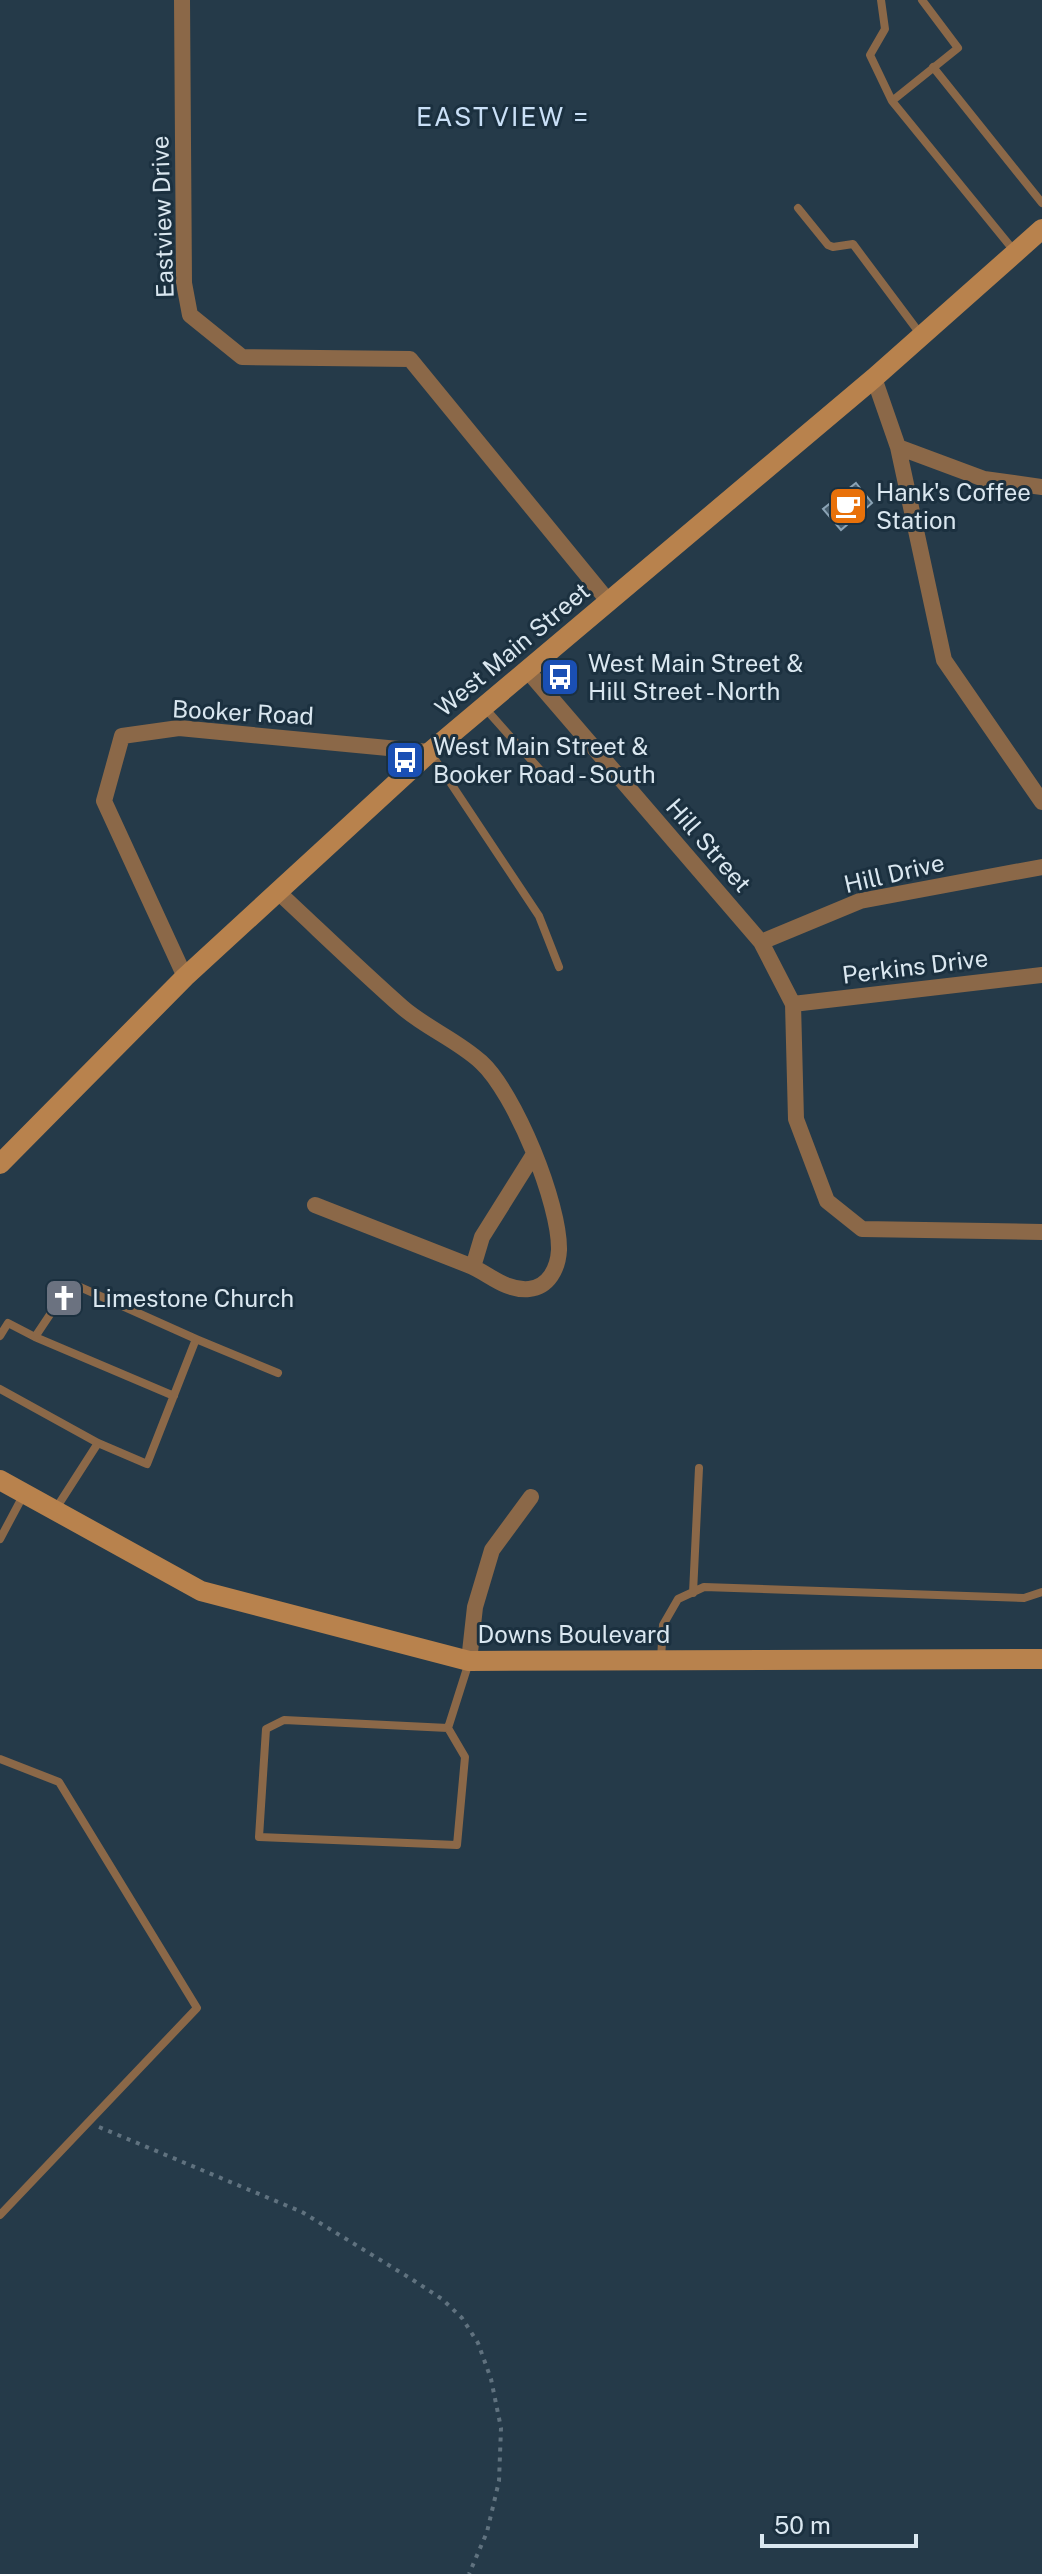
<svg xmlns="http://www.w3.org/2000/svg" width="1042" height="2574" viewBox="0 0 1042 2574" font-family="'Public Sans',sans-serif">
<rect width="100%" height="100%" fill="#253a49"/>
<path fill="#475d6d" stroke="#8ba3b5" stroke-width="2" d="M 856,483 L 872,503 L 841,530 L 823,509 Z"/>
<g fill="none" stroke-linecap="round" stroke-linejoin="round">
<path stroke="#60727f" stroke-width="4" stroke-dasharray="4 6" stroke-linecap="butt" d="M 99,2127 L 302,2212 L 413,2280 L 442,2299 L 462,2318 L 478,2343 L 491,2379 L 501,2428 L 499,2481 L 487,2532 L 469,2574"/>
<path stroke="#8b6848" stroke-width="8" d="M 881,0 L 885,29 L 870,55 L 892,101
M 922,0 L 958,48 L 892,101 L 1015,252
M 933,67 L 1042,203
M 798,208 L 828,245 L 833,247 L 853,244 L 921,335
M 484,707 L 550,781
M 430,752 L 539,916 L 559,967
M 0,1336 L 8,1323 L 35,1337 L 71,1283 L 196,1339 L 147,1464 L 98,1443 L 0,1389
M 35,1337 L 174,1396
M 196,1339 L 278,1373
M 55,1510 L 98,1443
M 0,1539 L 24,1494
M 693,1593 L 699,1468
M 661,1659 L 663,1625 L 678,1599 L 704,1587 L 1024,1598 L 1042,1592
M 448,1728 L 465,1757 L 457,1845 L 259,1837 L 266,1729 L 284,1720 L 448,1728 L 469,1662
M 0,1759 L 59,1782 L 197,2008 L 0,2215"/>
<path stroke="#8b6848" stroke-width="16" d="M 182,0 L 184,283 L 190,315 L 242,357 L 410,359 L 609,602
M 874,378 L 898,447 L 984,479 L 1042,487
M 898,447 L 944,660 L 1042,802
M 527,670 L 761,942 L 793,1004 L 796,1119 L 827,1201 L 862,1229 L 1042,1232
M 277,891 C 319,930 359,969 402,1007 C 426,1028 457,1040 481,1062 C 515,1093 560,1204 559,1250 C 558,1268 549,1287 529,1289 C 504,1291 489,1273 468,1265 C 417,1245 366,1225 315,1205
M 761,942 L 860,901 L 1042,867
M 185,977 L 104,801 L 122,736 L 179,728 L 430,752
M 793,1004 L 1042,975
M 473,1267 L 482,1237 L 534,1154
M 469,1661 L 475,1607 L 492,1550 L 531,1497"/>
<path stroke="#b8824d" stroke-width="20" d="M 0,1164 L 185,977 L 430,752 L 874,378 L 1042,229
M 0,1480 L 201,1591 L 469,1661 L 1042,1659"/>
</g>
<defs>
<symbol id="cafe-square" viewBox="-11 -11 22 22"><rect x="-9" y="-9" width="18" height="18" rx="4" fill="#e8710a" stroke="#1b303f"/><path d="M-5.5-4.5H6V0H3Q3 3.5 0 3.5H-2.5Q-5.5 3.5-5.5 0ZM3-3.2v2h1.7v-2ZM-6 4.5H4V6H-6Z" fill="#fff"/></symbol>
<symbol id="bus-square" viewBox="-11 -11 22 22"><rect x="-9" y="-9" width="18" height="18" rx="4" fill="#1a4fb4" stroke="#1b303f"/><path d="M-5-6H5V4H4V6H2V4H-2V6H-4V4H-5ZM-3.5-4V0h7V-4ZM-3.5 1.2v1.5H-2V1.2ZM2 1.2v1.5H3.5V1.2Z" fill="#fff"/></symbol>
<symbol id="church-square" viewBox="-11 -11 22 22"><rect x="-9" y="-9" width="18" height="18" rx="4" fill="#6b7280" stroke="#1b303f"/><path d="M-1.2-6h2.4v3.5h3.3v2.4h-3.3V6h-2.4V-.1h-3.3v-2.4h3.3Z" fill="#fff"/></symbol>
</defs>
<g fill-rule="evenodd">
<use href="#cafe-square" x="826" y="484" width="44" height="44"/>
<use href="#bus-square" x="538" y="655" width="44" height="44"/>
<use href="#bus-square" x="383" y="738" width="44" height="44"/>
<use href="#church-square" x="42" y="1276" width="44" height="44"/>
</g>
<g text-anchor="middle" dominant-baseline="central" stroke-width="6" stroke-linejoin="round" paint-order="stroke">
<g font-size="24" fill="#dae7f0" stroke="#1b303f">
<text transform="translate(162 217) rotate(-92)">Eastview Drive</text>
<text transform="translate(512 649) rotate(-40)">West Main Street</text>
<text transform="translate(243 712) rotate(3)">Booker Road</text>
<text transform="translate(709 845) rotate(49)">Hill Street</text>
<text transform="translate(894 873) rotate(-13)">Hill Drive</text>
<text transform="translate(915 966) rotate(-7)">Perkins Drive</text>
<text x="574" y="1634">Downs Boulevard</text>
</g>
<g font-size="24" fill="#dae7f0" stroke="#1b303f" text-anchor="start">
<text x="876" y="492">Hank's Coffee<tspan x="876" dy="28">Station</tspan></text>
<text x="588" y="663">West Main Street &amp;<tspan x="588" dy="28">Hill Street - North</tspan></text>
<text x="433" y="746">West Main Street &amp;<tspan x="433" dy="28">Booker Road - South</tspan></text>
<text x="92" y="1298">Limestone Church</text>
</g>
<g font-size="26" letter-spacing="2" fill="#cae0f7" stroke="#1b303f">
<text x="503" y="116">EASTVIEW =</text>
</g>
</g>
<path d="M762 2534v12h154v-12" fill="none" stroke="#dae7f0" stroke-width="4"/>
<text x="774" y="2534" font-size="24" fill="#dae7f0" stroke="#1b303f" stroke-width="6" paint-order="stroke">50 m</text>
</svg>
